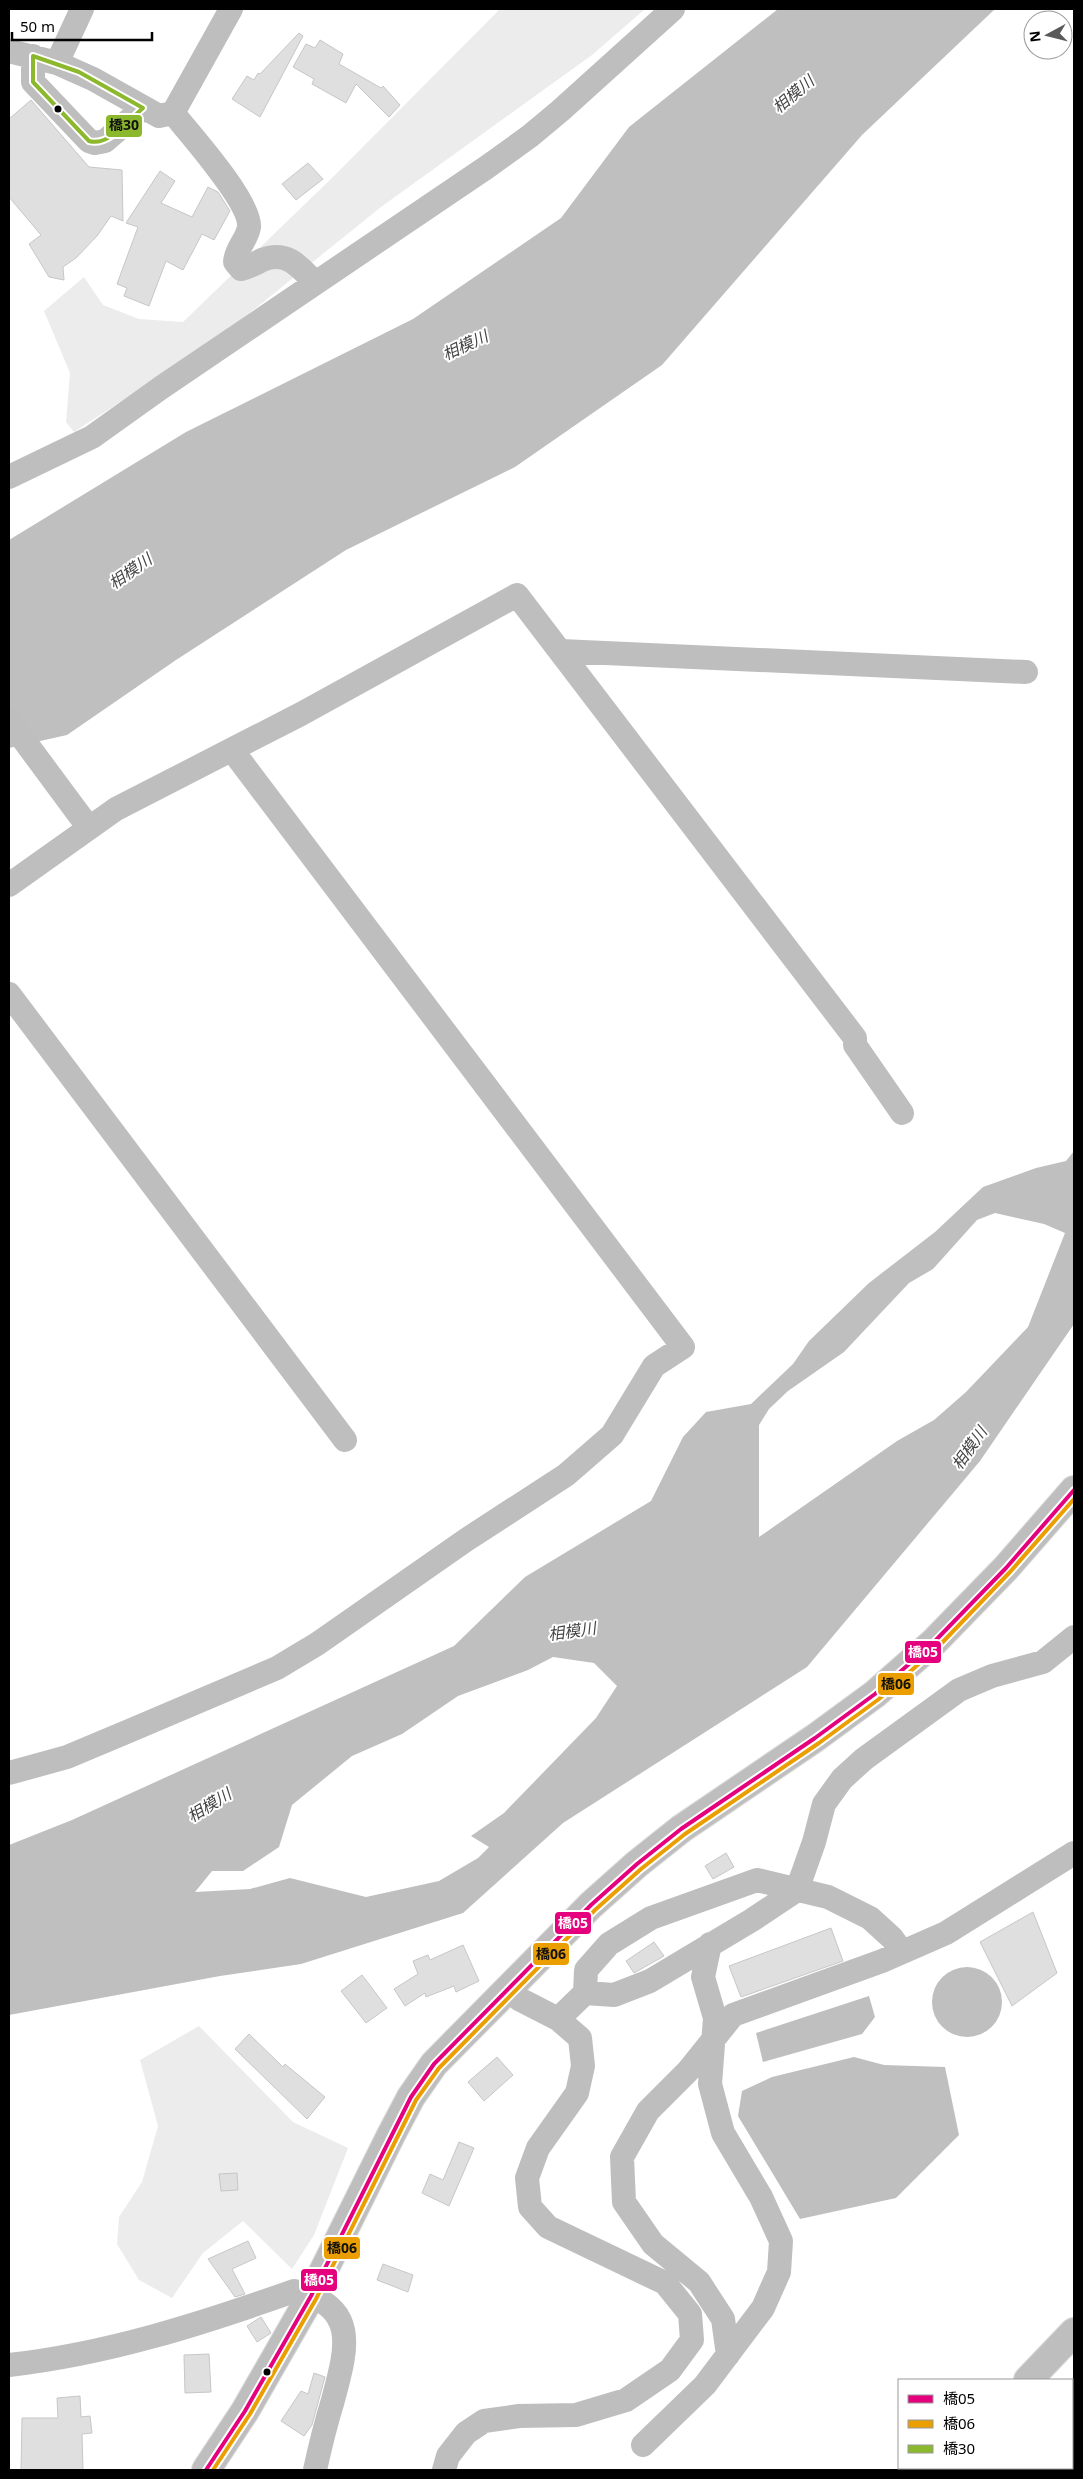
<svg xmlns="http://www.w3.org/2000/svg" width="1083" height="2479" viewBox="0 0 1083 2479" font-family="'Noto Sans','Noto Sans JP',sans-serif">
<rect width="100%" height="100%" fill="#fff"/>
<path fill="#ececec" d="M 500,9 L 645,9 L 592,55 L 381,207 L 221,336 L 74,432 L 66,422 L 70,373 L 44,311 L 84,277 L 103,305 L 139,319 L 183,322 L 334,176 Z
M 199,2026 L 293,2122 L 348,2148 L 314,2235 L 292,2269 L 243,2221 L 203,2253 L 172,2298 L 139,2280 L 117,2244 L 119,2217 L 142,2182 L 158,2126 L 140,2060 Z"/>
<path fill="#bfbfbf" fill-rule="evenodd" d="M 778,9 L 995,9 L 862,135 L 662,365 L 515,467 L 346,550 L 176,660 L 67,735 L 9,748 L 9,540 L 186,432 L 413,319 L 561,218 L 629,127 Z
M 1074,1151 L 1074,1324 L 980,1461 L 807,1667 L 563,1823 L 463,1913 L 301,1964 L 220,1976 L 9,2015 L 9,1845 L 72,1820 L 454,1646 L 525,1577 L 651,1501 L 683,1437 L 706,1412 L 751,1404 L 793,1364 L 809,1341 L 869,1283 L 935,1232 L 983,1187 L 1036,1168 L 1066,1161 ZM 995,1213 L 1044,1224 L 1065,1233 L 1028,1327 L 966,1392 L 934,1420 L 897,1441 L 759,1537 L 759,1425 L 769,1409 L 788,1391 L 844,1352 L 909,1283 L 933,1269 L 977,1220 ZM 553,1657 L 594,1663 L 617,1686 L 596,1718 L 504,1813 L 471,1836 L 489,1847 L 478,1858 L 439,1881 L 366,1897 L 290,1878 L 250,1889 L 195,1892 L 212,1871 L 243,1871 L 279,1847 L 292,1805 L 352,1756 L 402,1734 L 458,1696 L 528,1670 Z
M932 2002a35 35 0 1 1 70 0a35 35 0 1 1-70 0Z
M 869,1996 L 875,2017 L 862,2034 L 763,2062 L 756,2033 Z
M 854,2057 L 884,2065 L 945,2067 L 959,2135 L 896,2198 L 800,2219 L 738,2116 L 742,2091 L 772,2077 Z"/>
<path fill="#dfdfdf" stroke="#c7c7c7" d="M 299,33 L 303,36 L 260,117 L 232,99 L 247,76 L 254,80 L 258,73 L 260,74 Z
M 320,40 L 343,54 L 339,64 L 381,88 L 383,86 L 400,105 L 389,117 L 356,84 L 346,103 L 312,84 L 314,79 L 293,67 L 306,44 L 315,48 Z
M 31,100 L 89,167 L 122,170 L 123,221 L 111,216 L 97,236 L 76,258 L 63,267 L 64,280 L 49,277 L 29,244 L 41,235 L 9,197 L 9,119 Z
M 308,163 L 323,179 L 296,200 L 282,184 Z
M 160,171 L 175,181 L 161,203 L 192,217 L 208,187 L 218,192 L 230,211 L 214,240 L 202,234 L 183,270 L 166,261 L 149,306 L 124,296 L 127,288 L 117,284 L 138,227 L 126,223 Z
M 726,1853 L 734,1867 L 713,1879 L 705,1866 Z
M 1033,1912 L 1057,1973 L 1012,2006 L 980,1942 Z
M 831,1928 L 843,1961 L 741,1997 L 729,1966 Z
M 654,1942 L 664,1956 L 634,1973 L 626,1961 Z
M 463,1945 L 479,1981 L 456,1992 L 454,1986 L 426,1997 L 425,1993 L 405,2006 L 394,1989 L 418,1974 L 413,1961 L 428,1955 L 430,1960 Z
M 362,1975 L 387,2008 L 366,2023 L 341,1991 Z
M 249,2034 L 283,2067 L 285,2064 L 325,2097 L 307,2119 L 235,2049 Z
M 497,2057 L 513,2075 L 484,2101 L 468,2082 Z
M 459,2142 L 474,2148 L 449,2206 L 422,2193 L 430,2174 L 443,2180 Z
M 237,2173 L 238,2190 L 221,2191 L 219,2174 Z
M 248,2241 L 256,2258 L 232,2269 L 245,2294 L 235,2297 L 208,2259 Z
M 383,2264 L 413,2275 L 408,2292 L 377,2280 Z
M 261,2317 L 271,2333 L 257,2342 L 247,2326 Z
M 209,2354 L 211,2392 L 185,2393 L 184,2355 Z
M 314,2373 L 325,2377 L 312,2425 L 304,2436 L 281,2421 L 301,2391 L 308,2394 Z
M 80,2396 L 81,2417 L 90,2416 L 92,2433 L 82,2434 L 83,2470 L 21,2470 L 22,2418 L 58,2418 L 57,2398 Z"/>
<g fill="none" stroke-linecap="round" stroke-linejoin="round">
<defs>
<path id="major" d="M 206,2470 L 245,2411 L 311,2296 L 391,2135 L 411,2097 L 434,2064 L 591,1905 L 637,1864 L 681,1829 L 815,1738 L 875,1694 L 934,1642 L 1006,1568 L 1074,1490"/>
<path id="highway" d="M 1028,2380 L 1074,2332
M 1072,2443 L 1074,2441
M 943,2470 L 945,2468
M 1045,2470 L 1047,2468"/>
</defs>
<use href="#major" stroke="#dbdbdb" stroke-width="30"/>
<use href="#highway" stroke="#dbdbdb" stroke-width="30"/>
<path stroke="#bebebe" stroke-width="24" d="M 9,51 L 57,63 L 93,79 L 159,116 L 173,113
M 33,56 L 33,82 L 89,141 L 95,143 L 105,141 L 143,108
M 57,63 L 82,9
M 173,113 C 190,134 251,202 249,227 C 247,240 236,248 235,262 L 241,269 C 249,267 255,264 262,260 C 287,250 300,267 315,283
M 173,113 L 231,9
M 9,477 L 92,437 L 162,387 L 487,167 L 530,136 L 560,111 L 673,9
M 561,651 L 1026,672
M 9,720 L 89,828
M 9,885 L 116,809 L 301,714 L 517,595 L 855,1038 L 855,1045 L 902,1113
M 9,994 L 345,1440
M 9,1773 L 67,1757 L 129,1731 L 277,1668 L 317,1644 L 466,1540 L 566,1475 L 612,1435 L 654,1366 L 683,1347 L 232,750
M 585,1993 L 586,1970 L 609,1944 L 651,1918 L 757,1880 L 828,1897 L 870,1918 L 892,1938 L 902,1952
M 558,2019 L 585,1993 L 614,1995 L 650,1981 L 752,1920 L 797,1890 L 814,1842 L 824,1804 L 842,1779 L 864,1759 L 959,1690 L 992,1676 L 1043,1662 L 1074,1637
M 728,2355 L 723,2319 L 699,2282 L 653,2244 L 624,2202 L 622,2157 L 648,2111 L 688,2071 L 733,2015 L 882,1961 L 946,1933 L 1074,1853
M 9,2365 C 107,2354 201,2324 294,2291 C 361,2306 346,2351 333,2400 C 326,2423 320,2447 315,2470
M 643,2445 L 705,2385 L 763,2308 L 779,2272 L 781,2241 L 761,2197 L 723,2133 L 710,2084 L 715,2018 L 703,1977 L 710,1944
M 444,2470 L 448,2456 L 466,2433 L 484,2421 L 519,2416 L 576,2415 L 626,2400 L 670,2370 L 692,2340 L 690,2314 L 665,2283 L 548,2227 L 530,2207 L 527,2178 L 538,2148 L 577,2093 L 583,2066 L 580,2038 L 558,2019 L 519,1999 L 508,1987"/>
<use href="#major" stroke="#bebebe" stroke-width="28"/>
<use href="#highway" stroke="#bebebe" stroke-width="28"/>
<defs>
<path id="bus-1" d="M 206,2470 L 245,2411 L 311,2296 L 411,2097 L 434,2064 L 591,1905 L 637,1864 L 681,1829 L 815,1738 L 875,1694 L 934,1642 L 1006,1568 L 1074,1490"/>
<path id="bus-2" d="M 213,2470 L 250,2414 L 316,2299 L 416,2100 L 439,2068 L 595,1910 L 641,1869 L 685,1834 L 819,1743 L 879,1699 L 938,1647 L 1010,1572 L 1074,1499"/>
<path id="bus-3" d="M 33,56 L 79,72 L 143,108 C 129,120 108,147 89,141 L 33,82 Z"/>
</defs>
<use href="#bus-1" stroke="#fff" stroke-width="8"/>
<use href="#bus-2" stroke="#fff" stroke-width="8"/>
<use href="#bus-3" stroke="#fff" stroke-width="8"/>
<use href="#bus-1" stroke="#e5007d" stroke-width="4"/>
<use href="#bus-2" stroke="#eb9e00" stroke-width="4"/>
<use href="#bus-3" stroke="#8bb82d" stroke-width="4"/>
</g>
<g fill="#000" stroke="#fff" stroke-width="2">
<circle cx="58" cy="109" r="4.5"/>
<circle cx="267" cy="2372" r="4.5"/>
</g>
<g text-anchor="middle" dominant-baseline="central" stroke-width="4" stroke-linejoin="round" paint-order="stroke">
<g font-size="16" font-style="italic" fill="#444" stroke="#fff">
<text transform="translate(793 94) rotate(-40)">相模川</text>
<text transform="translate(465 345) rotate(-25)">相模川</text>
<text transform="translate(130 571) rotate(-35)">相模川</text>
<text transform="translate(969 1448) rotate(-55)">相模川</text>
<text transform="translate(572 1631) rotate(-8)">相模川</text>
<text transform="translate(209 1805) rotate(-32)">相模川</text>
</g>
</g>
<g stroke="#fff" stroke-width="2">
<rect x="105" y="114" width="38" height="24" rx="5" fill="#8bb82d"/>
<rect x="904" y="1640" width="38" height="24" rx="5" fill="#e5007d"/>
<rect x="877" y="1672" width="38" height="24" rx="5" fill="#eb9e00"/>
<rect x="554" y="1911" width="38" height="24" rx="5" fill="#e5007d"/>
<rect x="532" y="1942" width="38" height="24" rx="5" fill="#eb9e00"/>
<rect x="323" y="2236" width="38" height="24" rx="5" fill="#eb9e00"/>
<rect x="300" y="2268" width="38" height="24" rx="5" fill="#e5007d"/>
</g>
<g font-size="14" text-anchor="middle" font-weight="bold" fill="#fff">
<text x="923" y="1657">橋05</text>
<text x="573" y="1928">橋05</text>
<text x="319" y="2285">橋05</text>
</g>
<g font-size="14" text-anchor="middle" font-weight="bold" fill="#111">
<text x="124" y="130">橋30</text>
<text x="896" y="1689">橋06</text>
<text x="551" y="1959">橋06</text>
<text x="342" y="2253">橋06</text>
</g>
<rect width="1083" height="2479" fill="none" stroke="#000000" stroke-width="20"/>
<rect x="898" y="2379" width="175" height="90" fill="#ffffff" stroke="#999999"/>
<rect x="908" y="2395" width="25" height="8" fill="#e5007d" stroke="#999999"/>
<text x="943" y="2404" font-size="15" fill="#000000">橋05</text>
<rect x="908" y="2420" width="25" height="8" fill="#eb9e00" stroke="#999999"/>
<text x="943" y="2429" font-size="15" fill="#000000">橋06</text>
<rect x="908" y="2445" width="25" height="8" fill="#8bb82d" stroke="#999999"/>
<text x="943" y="2454" font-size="15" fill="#000000">橋30</text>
<g transform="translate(1048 35) rotate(263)"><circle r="24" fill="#ffffff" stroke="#999999"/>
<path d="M0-4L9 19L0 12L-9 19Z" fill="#595959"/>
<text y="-8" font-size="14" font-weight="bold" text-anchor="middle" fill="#000000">N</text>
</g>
<path d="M12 32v8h140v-8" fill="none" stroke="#000000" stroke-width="2.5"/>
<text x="20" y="32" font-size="15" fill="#000000" stroke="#ffffff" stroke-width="4" paint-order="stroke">50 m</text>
</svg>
